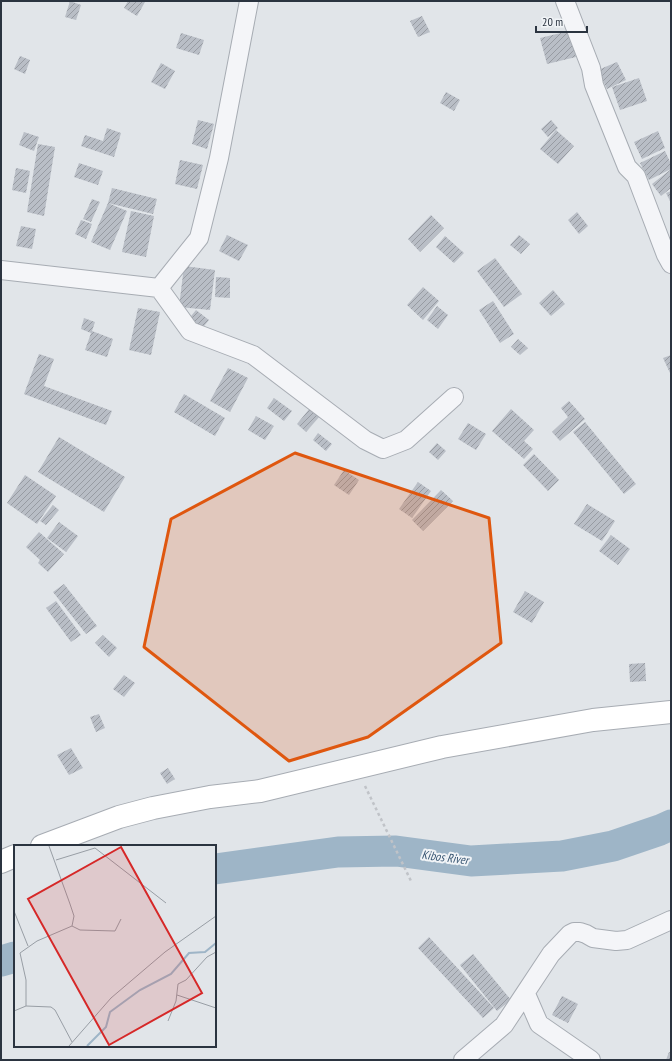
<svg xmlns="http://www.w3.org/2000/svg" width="672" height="1061" viewBox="0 0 672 1061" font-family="'PT Sans Narrow',sans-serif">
<defs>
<pattern id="building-hatch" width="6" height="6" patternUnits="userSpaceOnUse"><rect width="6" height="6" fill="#b9bec6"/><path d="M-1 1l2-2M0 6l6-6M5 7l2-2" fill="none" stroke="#979ba2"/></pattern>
</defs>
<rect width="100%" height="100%" fill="#e1e5e9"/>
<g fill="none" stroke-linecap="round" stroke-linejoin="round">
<path stroke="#9eb5c7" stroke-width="31" d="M 215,869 L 338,852 L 396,851 L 471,861 L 562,856 L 613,846 L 660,830 L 671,825
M 1,961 L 15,957"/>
</g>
<path fill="url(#building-hatch)" d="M 70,1 L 81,5 L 76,20 L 65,17 Z
M 128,1 L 142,1 L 145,2 L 137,16 L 124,8 Z
M 422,16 L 430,32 L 418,37 L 410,21 Z
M 569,31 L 576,57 L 547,64 L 540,38 Z
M 181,33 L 204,40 L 199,55 L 176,48 Z
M 20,56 L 30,60 L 25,74 L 14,69 Z
M 617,62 L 626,80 L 607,89 L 598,70 Z
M 161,63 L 175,71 L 165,89 L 151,82 Z
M 639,78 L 647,101 L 620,110 L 612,87 Z
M 446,92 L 460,100 L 454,111 L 440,103 Z
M 198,120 L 214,124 L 207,149 L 192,144 Z
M 551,120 L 558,128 L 548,137 L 541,129 Z
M 107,128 L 121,133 L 114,157 L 81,146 L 85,135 L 103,141 Z
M 556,130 L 574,146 L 558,164 L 540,149 Z
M 658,131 L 665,148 L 642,159 L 634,142 Z
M 24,132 L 39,137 L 34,151 L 19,145 Z
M 38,144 L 55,147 L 44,216 L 27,212 Z
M 665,151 L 671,164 L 671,169 L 649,180 L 640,163 Z
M 180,160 L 203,165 L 197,189 L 175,184 Z
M 79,163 L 103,171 L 98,185 L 74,177 Z
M 16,168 L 30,171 L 26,193 L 12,190 Z
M 670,170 L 671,188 L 661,196 L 652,184 Z
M 112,188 L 157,199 L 153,214 L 108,203 Z
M 671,191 L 671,203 L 666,193 Z
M 92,199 L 100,202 L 91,222 L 83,219 Z
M 108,203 L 127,211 L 110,250 L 91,242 Z
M 131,211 L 154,216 L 146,257 L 122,252 Z
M 577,212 L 588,226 L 579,234 L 568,220 Z
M 431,215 L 444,228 L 420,252 L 408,239 Z
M 81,220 L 92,224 L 86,239 L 75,234 Z
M 21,226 L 36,229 L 32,249 L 16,246 Z
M 227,235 L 248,245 L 239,261 L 219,251 Z
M 519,235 L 530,244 L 521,254 L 510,245 Z
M 445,236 L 464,253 L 454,263 L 436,247 Z
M 495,258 L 522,294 L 504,307 L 477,271 Z
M 184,266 L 215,270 L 210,310 L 179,307 Z
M 216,277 L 230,278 L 230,298 L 215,297 Z
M 423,287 L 439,301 L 423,320 L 407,305 Z
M 553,290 L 565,304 L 551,316 L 539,303 Z
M 493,301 L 514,334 L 500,343 L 479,310 Z
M 437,306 L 448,315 L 438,329 L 427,320 Z
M 138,308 L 160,312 L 151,355 L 129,350 Z
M 196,310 L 209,320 L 200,331 L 187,321 Z
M 84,318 L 95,322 L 92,331 L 113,339 L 107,357 L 85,350 L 91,333 L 81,329 Z
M 518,339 L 528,348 L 520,355 L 511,347 Z
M 39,354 L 54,359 L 44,386 L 112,411 L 106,425 L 24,394 Z
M 671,355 L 671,372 L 670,373 L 663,358 Z
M 228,368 L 248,378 L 230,412 L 210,401 Z
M 184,394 L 225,418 L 215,436 L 174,412 Z
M 274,398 L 292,411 L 284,421 L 267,408 Z
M 569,401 L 585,419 L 560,441 L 552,432 L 568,417 L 561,408 Z
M 310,408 L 320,416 L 306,432 L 297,424 Z
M 511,409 L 534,430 L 524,441 L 533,449 L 524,459 L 492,431 Z
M 256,416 L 274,426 L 265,440 L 248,430 Z
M 585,422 L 636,484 L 624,494 L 573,432 Z
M 468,423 L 486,434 L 476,450 L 458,439 Z
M 318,433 L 332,444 L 326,451 L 313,440 Z
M 59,437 L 125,477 L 104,512 L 38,472 Z
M 437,443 L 446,451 L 438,460 L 429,452 Z
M 534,454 L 559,480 L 548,491 L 523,465 Z
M 344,470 L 359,480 L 349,495 L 334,485 Z
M 25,475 L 56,496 L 37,524 L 7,503 Z
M 418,482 L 431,491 L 412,518 L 399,509 Z
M 441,490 L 453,501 L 423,531 L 412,520 Z
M 587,504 L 615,521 L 602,541 L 574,524 Z
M 53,505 L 59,510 L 46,525 L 40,521 Z
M 59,522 L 78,536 L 66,552 L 47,538 Z
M 39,532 L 64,554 L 48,572 L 38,563 L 40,560 L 26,547 Z
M 611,535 L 630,549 L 618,565 L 599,551 Z
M 64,584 L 97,626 L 86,634 L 53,592 Z
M 525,591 L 544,602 L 532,623 L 513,612 Z
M 56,601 L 81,635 L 71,642 L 46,608 Z
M 103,635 L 117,648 L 109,657 L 95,643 Z
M 645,663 L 646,681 L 630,682 L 629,664 Z
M 124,675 L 135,683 L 124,697 L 113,689 Z
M 99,714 L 105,728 L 96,732 L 90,717 Z
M 71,748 L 83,768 L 69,775 L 57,755 Z
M 168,768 L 175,779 L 167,784 L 160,773 Z
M 429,937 L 494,1008 L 483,1018 L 418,948 Z
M 473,954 L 511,1000 L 497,1011 L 460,965 Z
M 562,996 L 578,1004 L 568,1023 L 552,1015 Z
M 669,1052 L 671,1053 L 671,1060 L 666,1060 Z"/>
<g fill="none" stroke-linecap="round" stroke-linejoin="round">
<defs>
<path id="street" d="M 249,1 L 219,158 L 199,238 L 159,288 L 190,331 L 253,355 L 365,440 L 383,449 L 406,440 L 454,397
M 565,1 L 591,68 L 594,85 L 627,167 L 636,176 L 666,255 L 671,264
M 1,270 L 159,288
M 526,994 L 539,1024 L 591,1060
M 463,1060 L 504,1025 L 551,954 L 570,934 L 574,932 L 580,932 L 586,934 L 593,938 L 616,941 L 627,940 L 671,920"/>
<path id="secondary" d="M 42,846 L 119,817 L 153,808 L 210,797 L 260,791 L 442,747 L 593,720 L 671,712
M 1,862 L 15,856"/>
</defs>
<use href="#street" stroke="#a7acb3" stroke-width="20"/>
<use href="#secondary" stroke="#a7acb3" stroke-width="24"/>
<path stroke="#c0c3c8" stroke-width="2.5" stroke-dasharray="3 3" stroke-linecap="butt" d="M 365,786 L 411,881"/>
<use href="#street" stroke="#f4f5f8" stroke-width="18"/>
<use href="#secondary" stroke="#fff" stroke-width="22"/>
</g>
<path fill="#df570f" fill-opacity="0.2" stroke="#df570f" stroke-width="3" stroke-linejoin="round" d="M 295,453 L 489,518 L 501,643 L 368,737 L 289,761 L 144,647 L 171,519 Z"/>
<g text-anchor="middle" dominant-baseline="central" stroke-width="4" stroke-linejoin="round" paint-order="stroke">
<g font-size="12" font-style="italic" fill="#375572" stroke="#f1f4f7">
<text transform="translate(445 857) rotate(7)">Kibos River</text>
</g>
</g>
<g transform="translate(14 845)">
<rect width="202" height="202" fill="#e1e5e9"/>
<path fill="none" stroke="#9eb5c7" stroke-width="2" d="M 73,201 L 92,182 L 96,167 L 126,145 L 157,129 L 175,108 L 191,107 L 202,98"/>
<path fill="none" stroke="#989ea5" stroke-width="1" d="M 35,1 L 56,59 L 60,71 L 58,81 L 66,85 L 101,86 L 107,74M 42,15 L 81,3 L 152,58M 0,66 L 14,101M 163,150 L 202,163M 12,161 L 12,135 L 6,108 L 23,96 L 58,81M 0,166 L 12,161 L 37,162 L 41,165 L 58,197M 154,176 L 162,156 L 164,139 L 172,135 L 193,112 L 202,107M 55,201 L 97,153 L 151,107 L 202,71"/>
<path fill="#d62828" fill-opacity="0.15" stroke="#d62828" stroke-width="2" d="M 107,2 L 188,148 L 95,200 L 14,54 Z"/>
<rect width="202" height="202" fill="none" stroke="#2b3440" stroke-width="2"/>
</g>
<rect width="672" height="1061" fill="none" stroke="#2b3440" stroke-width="4"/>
<path d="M536 26v6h51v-6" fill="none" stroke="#2b3440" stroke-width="2"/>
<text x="542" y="26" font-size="12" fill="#2b3440" stroke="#f1f4f7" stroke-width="3" paint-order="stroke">20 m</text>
</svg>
